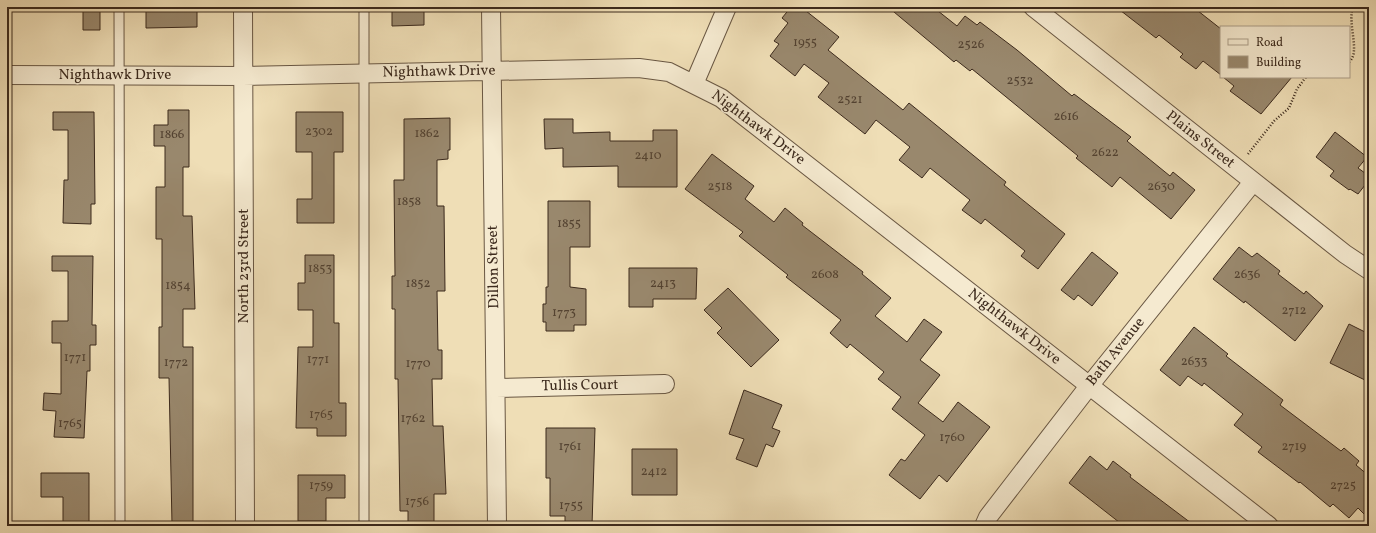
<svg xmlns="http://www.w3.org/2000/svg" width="1376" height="533" viewBox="0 0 1376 533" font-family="Vollkorn,serif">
<rect width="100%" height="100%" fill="#efdeb6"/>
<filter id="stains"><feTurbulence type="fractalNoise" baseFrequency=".005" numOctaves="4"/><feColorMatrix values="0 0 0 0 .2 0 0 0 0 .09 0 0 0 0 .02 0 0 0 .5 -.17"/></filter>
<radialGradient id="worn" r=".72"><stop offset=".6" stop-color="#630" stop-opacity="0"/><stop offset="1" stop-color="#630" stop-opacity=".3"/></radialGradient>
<path fill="#99886d" stroke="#3c2a1d" d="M 83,7 L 100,7 L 100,30 L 83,30 Z
M 146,7 L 197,7 L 197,27 L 146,28 Z
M 392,7 L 424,7 L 424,25 L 392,26 Z
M 791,7 L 801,7 L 839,37 L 828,50 L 903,110 L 909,103 L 1006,182 L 1004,185 L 1065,234 L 1038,269 L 1021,256 L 1025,251 L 985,219 L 981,224 L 962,210 L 970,200 L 930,168 L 922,178 L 899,160 L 910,147 L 876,120 L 865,134 L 818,97 L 829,83 L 804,64 L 795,76 L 770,56 L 779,44 L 774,41 L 788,23 L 782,18 Z
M 888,7 L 933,7 L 957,26 L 965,16 L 977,25 L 980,22 L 1017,50 L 1072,96 L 1074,94 L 1131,137 L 1127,141 L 1170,176 L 1173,172 L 1195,190 L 1171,219 L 1120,177 L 1112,187 L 1076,158 L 1078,156 L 1033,119 L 972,69 L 970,71 L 956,60 L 954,62 Z
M 1116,7 L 1193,7 L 1221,29 L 1221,75 L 1203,61 L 1196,69 L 1180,57 L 1183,54 L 1159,35 L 1156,38 Z
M 1223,77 L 1292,77 L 1261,114 L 1230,91 L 1234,86 Z
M 168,110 L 189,110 L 189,167 L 183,167 L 183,216 L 192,216 L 195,309 L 183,309 L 183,347 L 193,347 L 193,524 L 172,524 L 169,378 L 159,378 L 159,327 L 162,327 L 162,239 L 156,239 L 156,187 L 165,187 L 165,146 L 154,146 L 154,125 L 168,125 Z
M 53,112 L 94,112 L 95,204 L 91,204 L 91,224 L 63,223 L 64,180 L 68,180 L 68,130 L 53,130 Z
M 296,112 L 343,112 L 343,152 L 334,152 L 334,223 L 297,223 L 297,199 L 312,199 L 312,152 L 296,152 Z
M 450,118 L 450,150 L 448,150 L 448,159 L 437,160 L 437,206 L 444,206 L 445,291 L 437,291 L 438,350 L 442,350 L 442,379 L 432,379 L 433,426 L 443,426 L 446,494 L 434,494 L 434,525 L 408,525 L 408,511 L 400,511 L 398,379 L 395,379 L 395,309 L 392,309 L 392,276 L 395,276 L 394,180 L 404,180 L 404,119 Z
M 544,119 L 573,119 L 573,133 L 610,132 L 610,141 L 653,141 L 653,130 L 677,130 L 677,187 L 618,187 L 618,166 L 563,167 L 563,148 L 545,149 Z
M 1335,132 L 1367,157 L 1358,168 L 1369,176 L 1369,180 L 1358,194 L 1350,189 L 1349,190 L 1330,176 L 1334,171 L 1316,157 Z
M 712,154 L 754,186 L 745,199 L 774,222 L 785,208 L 803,223 L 802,225 L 863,272 L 862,274 L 891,298 L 875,316 L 907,342 L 924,319 L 942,332 L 920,360 L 940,375 L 918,403 L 943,422 L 958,402 L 990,427 L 947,482 L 939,475 L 920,499 L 889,475 L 901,459 L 905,461 L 925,435 L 892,409 L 901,397 L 878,379 L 884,372 L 850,344 L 847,348 L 830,333 L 841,320 L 786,277 L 788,275 L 739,236 L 743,232 L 685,189 Z
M 548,201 L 590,201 L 590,247 L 570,247 L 570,287 L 586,289 L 586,325 L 574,325 L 574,331 L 546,331 L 546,322 L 543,322 L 543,304 L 546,304 L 546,287 L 548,287 Z
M 1239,247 L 1252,257 L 1257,253 L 1280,271 L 1278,274 L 1304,294 L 1306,291 L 1323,306 L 1295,341 L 1245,301 L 1244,303 L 1213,279 Z
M 1092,252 L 1118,273 L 1092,306 L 1078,295 L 1074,300 L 1061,290 Z
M 305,255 L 334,255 L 334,323 L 339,323 L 339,403 L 346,403 L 346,436 L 317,436 L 317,428 L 296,428 L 298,347 L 313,347 L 313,310 L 298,310 L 298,283 L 305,283 Z
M 52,256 L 93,256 L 92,325 L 96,325 L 96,345 L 90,345 L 90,371 L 87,371 L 84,438 L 54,437 L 56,411 L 43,410 L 44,393 L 61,394 L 61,343 L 52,343 L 52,321 L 68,321 L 68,271 L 52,271 Z
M 629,268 L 697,268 L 696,299 L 653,299 L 653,307 L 629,307 Z
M 728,288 L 779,340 L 751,367 L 717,333 L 722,328 L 704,310 Z
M 1349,324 L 1369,334 L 1369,382 L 1330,363 Z
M 1194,327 L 1228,354 L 1226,356 L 1283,400 L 1280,405 L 1341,451 L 1344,448 L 1359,461 L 1356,465 L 1369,476 L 1369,519 L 1358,508 L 1349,518 L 1333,504 L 1330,507 L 1300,482 L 1299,483 L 1258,452 L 1262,447 L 1234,425 L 1243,414 L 1204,383 L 1202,386 L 1188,376 L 1180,386 L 1160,370 Z
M 744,390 L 782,405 L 772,428 L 780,431 L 773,447 L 766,444 L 757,467 L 736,459 L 744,439 L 729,434 Z
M 546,428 L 595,428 L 592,526 L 565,526 L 565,516 L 550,516 L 550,478 L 546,478 Z
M 632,449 L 677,449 L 677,495 L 632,495 Z
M 1090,456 L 1107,470 L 1113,461 L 1131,475 L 1130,477 L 1195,526 L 1124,526 L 1069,483 Z
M 41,473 L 89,473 L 89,522 L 63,522 L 63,497 L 41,497 Z
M 298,475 L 345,475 L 345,498 L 326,498 L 326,521 L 298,521 Z"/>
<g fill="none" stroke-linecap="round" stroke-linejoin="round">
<defs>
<path id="service" d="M 119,7 L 120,526
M 364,526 L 364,7"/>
<path id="minor" d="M 243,7 L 245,526
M 491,7 L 497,526
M 1033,7 L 1345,254 L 1369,270
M 7,75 L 243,76 L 639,68 L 669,72 L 721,98 L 1269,526
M 694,84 L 727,7
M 496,388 L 665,384
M 984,526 L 988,517 L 1089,386 L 1253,182"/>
</defs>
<use href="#service" stroke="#695743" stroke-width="11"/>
<use href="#minor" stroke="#695743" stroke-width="20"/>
<path stroke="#3c2a1d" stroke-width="2.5" stroke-dasharray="1 2" stroke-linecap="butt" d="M 1349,62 C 1361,52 1347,25 1353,7
M 1248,154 L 1274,121 L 1289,108 L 1297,89 L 1306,77"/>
<use href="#service" stroke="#f5ead0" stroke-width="9"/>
<use href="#minor" stroke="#f5ead0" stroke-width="18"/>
</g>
<g text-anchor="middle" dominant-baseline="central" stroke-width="3" stroke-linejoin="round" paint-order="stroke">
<g font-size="13" fill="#534231">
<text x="805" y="43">1955</text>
<text x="971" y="45">2526</text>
<text x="1020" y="81">2532</text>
<text x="850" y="100">2521</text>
<text x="1066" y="117">2616</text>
<text x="319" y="132">2302</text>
<text x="427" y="134">1862</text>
<text x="172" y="135">1866</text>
<text x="1105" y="153">2622</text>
<text x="648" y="156">2410</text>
<text x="720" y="187">2518</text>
<text x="1161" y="187">2630</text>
<text x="409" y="202">1858</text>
<text x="569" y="224">1855</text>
<text x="320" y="269">1853</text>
<text x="825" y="275">2608</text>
<text x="1247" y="275">2636</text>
<text x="418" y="284">1852</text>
<text x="663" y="284">2413</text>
<text x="178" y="286">1854</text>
<text x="1294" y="311">2712</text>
<text x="564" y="313">1773</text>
<text x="75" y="358">1771</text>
<text x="318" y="360">1771</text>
<text x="1194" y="362">2633</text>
<text x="176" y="363">1772</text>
<text x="418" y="364">1770</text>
<text x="321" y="415">1765</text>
<text x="413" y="419">1762</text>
<text x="70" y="424">1765</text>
<text x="952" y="438">1760</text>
<text x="570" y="447">1761</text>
<text x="1294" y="447">2719</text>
<text x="654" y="472">2412</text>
<text x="321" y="486">1759</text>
<text x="1343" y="486">2725</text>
<text x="417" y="502">1756</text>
<text x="571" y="506">1755</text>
</g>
<g font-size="15" fill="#3c2a1d" stroke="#f5ead0">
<text transform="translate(439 72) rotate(-1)">Nighthawk Drive</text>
<text x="115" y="75">Nighthawk Drive</text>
<text transform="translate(758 128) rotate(37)">Nighthawk Drive</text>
<text transform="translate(1200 140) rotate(38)">Plains Street</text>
<text transform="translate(244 266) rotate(-90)">North 23rd Street</text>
<text transform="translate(494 267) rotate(-91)">Dillon Street</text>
<text transform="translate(1014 327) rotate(38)">Nighthawk Drive</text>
<text transform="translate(1116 352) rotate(-51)">Bath Avenue</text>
<text transform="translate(580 386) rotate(-1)">Tullis Court</text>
</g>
</g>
<rect width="1376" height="533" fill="none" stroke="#efdeb6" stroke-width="24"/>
<rect x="8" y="8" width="1360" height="517" fill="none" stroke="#3c2a1d" stroke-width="2"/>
<rect x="12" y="12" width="1352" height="509" fill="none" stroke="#3c2a1d"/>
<rect x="1220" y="26" width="130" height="52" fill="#f5ead0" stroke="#ab9d88"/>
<rect x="1228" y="39" width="20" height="6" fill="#f5ead0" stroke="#ab9d88"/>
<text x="1256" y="46" font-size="12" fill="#3c2a1d">Road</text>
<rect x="1228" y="56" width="20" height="12" fill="#99886d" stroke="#ab9d88"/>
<text x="1256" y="66" font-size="12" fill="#3c2a1d">Building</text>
<rect width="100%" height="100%" filter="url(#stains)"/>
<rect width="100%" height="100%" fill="url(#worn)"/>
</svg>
